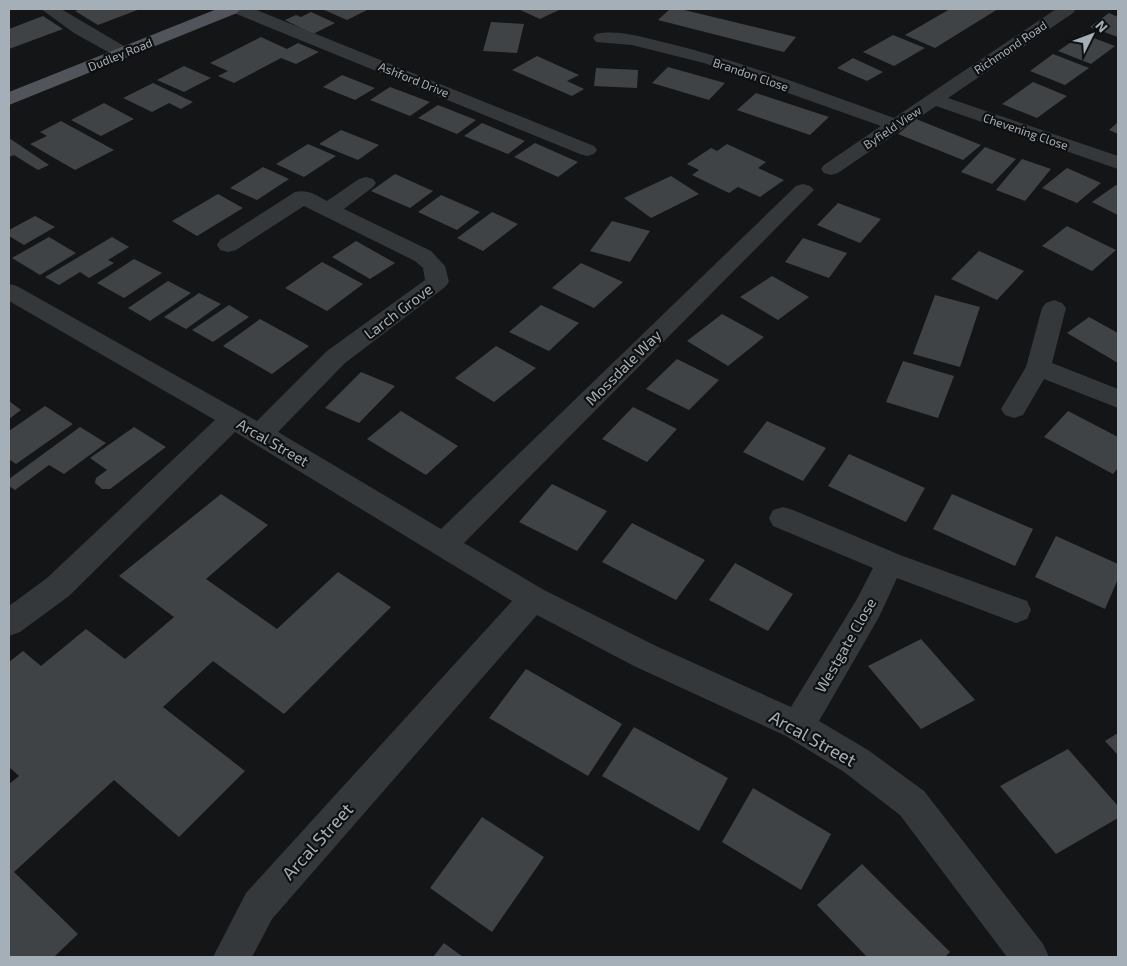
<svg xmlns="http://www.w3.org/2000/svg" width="1127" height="966" viewBox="0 0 1127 966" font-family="'Exo 2',sans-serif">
<rect width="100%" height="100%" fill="#141516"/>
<path fill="#404346" d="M 81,9 L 140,9 L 98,25 L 75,11 Z
M 322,9 L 369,9 L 347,20 Z
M 518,9 L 561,9 L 540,19 Z
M 670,9 L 680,9 L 796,37 L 784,52 L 658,20 Z
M 950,9 L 998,9 L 935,48 L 905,35 Z
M 311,12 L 335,23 L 313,34 L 285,20 L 296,15 L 301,17 Z
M 1109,13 L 1118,17 L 1118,37 L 1090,27 Z
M 43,16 L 63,29 L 9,49 L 9,29 Z
M 491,22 L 524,24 L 517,53 L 483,51 Z
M 1083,34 L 1115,46 L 1091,64 L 1058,51 Z
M 893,35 L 925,48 L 894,66 L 863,52 Z
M 261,37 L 287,49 L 298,43 L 319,52 L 296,64 L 281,58 L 234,83 L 218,76 L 228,71 L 210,63 Z
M 1053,54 L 1089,68 L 1065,85 L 1030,71 Z
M 537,56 L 579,75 L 567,81 L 584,89 L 572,96 L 512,70 Z
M 853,58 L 883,72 L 867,81 L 837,68 Z
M 184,66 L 211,78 L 184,92 L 157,80 Z
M 668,67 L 725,83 L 709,100 L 652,83 Z
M 596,68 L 638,70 L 637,88 L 594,86 Z
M 342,75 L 375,88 L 355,100 L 323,87 Z
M 1033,82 L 1067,96 L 1037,118 L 1002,104 Z
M 153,83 L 193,102 L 181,109 L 169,103 L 152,112 L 123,98 Z
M 390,87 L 430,102 L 410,116 L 370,100 Z
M 756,93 L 829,117 L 810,135 L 737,110 Z
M 104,103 L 134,119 L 101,136 L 71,120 Z
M 438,105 L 476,120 L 457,134 L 418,118 Z
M 916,119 L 981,145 L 963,160 L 898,134 Z
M 61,121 L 114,150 L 75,170 L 30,144 L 47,136 L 40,132 Z
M 1118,122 L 1118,134 L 1109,130 Z
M 482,123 L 525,141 L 508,154 L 464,136 Z
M 341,130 L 379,145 L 358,160 L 319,144 Z
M 9,138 L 49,165 L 38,170 L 14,155 L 9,157 Z
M 535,143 L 578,162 L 558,177 L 514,157 Z
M 308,144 L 336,156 L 304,177 L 276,164 Z
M 727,144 L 766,162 L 758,168 L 784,180 L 760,197 L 738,187 L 729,193 L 692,175 L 699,170 L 687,164 L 711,148 L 717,151 Z
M 985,147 L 1016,159 L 992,184 L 961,172 Z
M 1022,159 L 1051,169 L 1025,201 L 996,190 Z
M 263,167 L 289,179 L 257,200 L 230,188 Z
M 1067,168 L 1101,183 L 1077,203 L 1042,188 Z
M 395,174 L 433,191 L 410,208 L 371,191 Z
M 671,176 L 699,194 L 651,218 L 624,198 Z
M 1116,185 L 1118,186 L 1118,215 L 1092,202 Z
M 218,194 L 243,208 L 197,236 L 172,221 Z
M 441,195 L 480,212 L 457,230 L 418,212 Z
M 838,203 L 881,219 L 860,243 L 817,225 Z
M 492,212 L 518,224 L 483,251 L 457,238 Z
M 35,216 L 55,227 L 24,245 L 9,236 L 9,230 Z
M 612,221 L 650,231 L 630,262 L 590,251 Z
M 1067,226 L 1116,250 L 1092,271 L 1042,246 Z
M 49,237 L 76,253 L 40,275 L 12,258 Z
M 112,237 L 129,247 L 108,260 L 114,263 L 89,278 L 80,272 L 59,285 L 45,277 Z
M 803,238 L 847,253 L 829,278 L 785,262 Z
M 356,241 L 395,263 L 370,279 L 332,257 Z
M 979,251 L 1024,271 L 997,300 L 951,279 Z
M 134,259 L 162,273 L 124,298 L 97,283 Z
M 322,262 L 363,284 L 327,311 L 285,288 Z
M 581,263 L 623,282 L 594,308 L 552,288 Z
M 772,276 L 809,297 L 778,320 L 740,297 Z
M 168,281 L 191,293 L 150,321 L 128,308 Z
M 199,293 L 221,304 L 186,329 L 164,317 Z
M 935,295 L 980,307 L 960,367 L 913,354 Z
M 229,305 L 249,317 L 213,342 L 192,330 Z
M 541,305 L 579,323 L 549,351 L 509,332 Z
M 722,314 L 764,337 L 728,366 L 687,341 Z
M 1089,317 L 1118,333 L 1118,363 L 1067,333 Z
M 260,319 L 309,346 L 272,374 L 223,346 Z
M 496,346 L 536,368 L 494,402 L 455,378 Z
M 677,359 L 719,380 L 689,410 L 646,389 Z
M 903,361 L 954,376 L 938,418 L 886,402 Z
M 361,372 L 395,386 L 359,423 L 325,408 Z
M 9,401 L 21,410 L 9,419 Z
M 45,406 L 73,424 L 16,464 L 9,459 L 9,431 Z
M 633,407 L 677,429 L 647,462 L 602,439 Z
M 401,411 L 458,446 L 426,475 L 367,439 Z
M 1068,411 L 1118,437 L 1118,468 L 1113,474 L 1044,437 Z
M 767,421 L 826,448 L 803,481 L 743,452 Z
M 80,427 L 106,443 L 64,474 L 49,465 L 15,490 L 9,486 L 9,479 Z
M 134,427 L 166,447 L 110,489 L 102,489 L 95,483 L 96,478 L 107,470 L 90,458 Z
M 849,454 L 925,488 L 906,522 L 828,486 Z
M 552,484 L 607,511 L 577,551 L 519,522 Z
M 221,494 L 268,525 L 206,579 L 277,629 L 338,572 L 391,607 L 284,714 L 213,661 L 163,707 L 245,771 L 179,837 L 114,780 L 14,872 L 78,934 L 54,957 L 9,957 L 9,784 L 19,776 L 9,767 L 9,662 L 23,651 L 41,666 L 86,629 L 125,659 L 174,617 L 119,576 Z
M 952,494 L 1033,529 L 1015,566 L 933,529 Z
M 632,523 L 705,560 L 676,600 L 602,562 Z
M 1056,536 L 1118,564 L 1118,579 L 1105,609 L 1035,577 Z
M 735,563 L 793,594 L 768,631 L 709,600 Z
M 921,639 L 975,700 L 921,729 L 868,666 Z
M 526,669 L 622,724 L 588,776 L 489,718 Z
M 634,727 L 728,778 L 699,831 L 602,776 Z
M 1118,733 L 1118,755 L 1105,741 Z
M 1068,749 L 1118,806 L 1118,818 L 1056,854 L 1000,786 Z
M 753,788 L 831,834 L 801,890 L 722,842 Z
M 482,817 L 544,857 L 492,932 L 430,888 Z
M 862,864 L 950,952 L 945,957 L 867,957 L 817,905 Z
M 444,943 L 463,957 L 433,957 Z"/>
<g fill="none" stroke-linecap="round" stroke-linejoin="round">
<path fill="#35383b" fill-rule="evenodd" d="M 41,9 L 61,9 L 129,49 L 132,53 L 129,57 L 123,58 L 117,57 L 74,33 Z
M 231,9 L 254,9 L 594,146 L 597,150 L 594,154 L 587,156 L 580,154 L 234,13 Z
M 1056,9 L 1076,9 L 1073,13 L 948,98 L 1118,156 L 1118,169 L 936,106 L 838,173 L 831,175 L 824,173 L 821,169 L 824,165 L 881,126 L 704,63 L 632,45 L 596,42 L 593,38 L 596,34 C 618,29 645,38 667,43 C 744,62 819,91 894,118 Z
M 366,177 L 373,179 L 376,183 L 373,187 L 344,209 L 431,251 L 445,266 L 449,282 L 445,287 L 345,363 L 278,432 L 441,529 L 796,186 L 803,184 L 810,186 L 814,190 L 810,194 L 464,543 L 544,590 L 656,646 L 791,707 L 857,599 L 873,568 L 773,526 L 769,518 L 773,510 L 783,507 L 793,510 L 900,555 L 1027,601 L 1031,610 L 1027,619 L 1016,623 L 897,578 L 879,617 L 819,721 L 868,750 L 924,791 L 1043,944 L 1049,957 L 1007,957 L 900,815 L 844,772 L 786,736 L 634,666 L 537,615 L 272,919 L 252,957 L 213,957 L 246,893 L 512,601 L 235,432 L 69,596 L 20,632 L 9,636 L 9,606 L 47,578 L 215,420 L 9,301 L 9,284 L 17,286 L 257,421 L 327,351 L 425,280 L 423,268 L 415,261 L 304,206 L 236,250 L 228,252 L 220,250 L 217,245 L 220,240 L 295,192 C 308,189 316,195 327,201 L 359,179 Z
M 1054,300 L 1062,303 L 1066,308 L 1052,363 L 1118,389 L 1118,408 L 1044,379 L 1023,415 L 1014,418 L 1005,415 L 1001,409 L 1026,367 L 1042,308 L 1046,303 Z"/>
<path fill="#51555b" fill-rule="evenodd" d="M 217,9 L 240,9 L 237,13 L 9,105 L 9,92 Z"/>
</g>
<g text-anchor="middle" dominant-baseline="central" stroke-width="4.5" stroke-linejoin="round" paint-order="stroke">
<g font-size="12" fill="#a5afb7" stroke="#0f1011">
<text transform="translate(1010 47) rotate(-34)">Richmond Road</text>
<text transform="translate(120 54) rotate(-22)">Dudley Road</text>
<text transform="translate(751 74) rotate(19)">Brandon Close</text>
<text transform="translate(414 79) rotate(22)">Ashford Drive</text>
<text transform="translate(892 127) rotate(-34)">Byfield View</text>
<text transform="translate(1026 131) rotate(19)">Chevening Close</text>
</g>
<g font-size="15" fill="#a5afb7" stroke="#0f1011">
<text transform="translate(398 311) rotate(-37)">Larch Grove</text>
<text transform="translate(623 367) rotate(-45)">Mossdale Way</text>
<text transform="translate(273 442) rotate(30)">Arcal Street</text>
<text transform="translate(845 645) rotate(-60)">Westgate Close</text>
</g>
<g font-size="18" fill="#a5afb7" stroke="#0f1011">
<text transform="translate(813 738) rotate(29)">Arcal Street</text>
<text transform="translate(317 841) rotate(-48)">Arcal Street</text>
</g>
</g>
<rect width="1127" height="966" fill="none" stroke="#a5afb7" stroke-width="20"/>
<g transform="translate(1092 35) rotate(48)" stroke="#0f1011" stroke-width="4" paint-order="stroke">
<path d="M0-4L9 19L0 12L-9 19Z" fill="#a5afb7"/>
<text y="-8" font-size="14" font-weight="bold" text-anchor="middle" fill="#a5afb7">N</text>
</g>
</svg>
